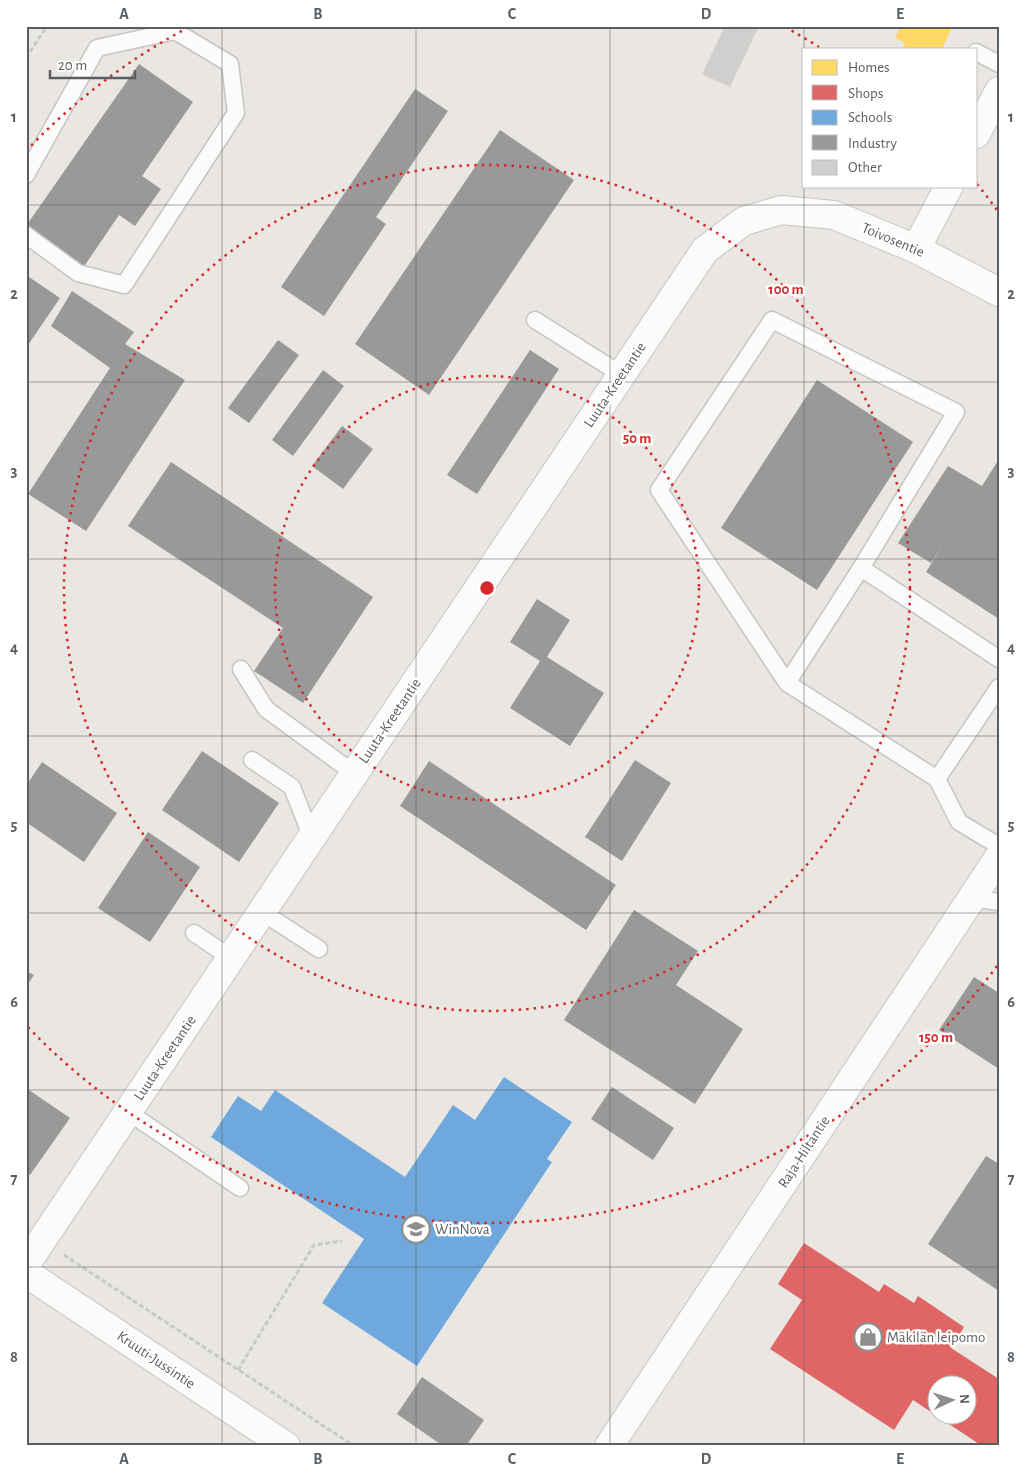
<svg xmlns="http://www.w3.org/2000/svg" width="1025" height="1472" viewBox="0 0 1025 1472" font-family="'Alegreya Sans',sans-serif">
<rect width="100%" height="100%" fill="#eae7e2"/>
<path fill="#ffd966" d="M 901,26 L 953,26 L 942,49 L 902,49 L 905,43 L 895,38 Z"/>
<path fill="#e06666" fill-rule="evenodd" d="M 804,1243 L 879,1292 L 884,1284 L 914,1303 L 918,1296 L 964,1327 L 951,1348 L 999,1379 L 999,1446 L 982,1446 L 913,1400 L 894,1430 L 770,1349 L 802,1300 L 778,1284 ZM 938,1384 L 968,1384 L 968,1414 L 938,1414 Z"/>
<path fill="#6fa8dc" d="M 504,1077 L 572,1122 L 547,1159 L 552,1162 L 417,1366 L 322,1303 L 364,1239 L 211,1137 L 238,1096 L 261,1111 L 275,1090 L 405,1177 L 453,1105 L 475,1120 Z"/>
<path fill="#999" d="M 139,64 L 193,102 L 142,176 L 161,189 L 135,226 L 119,215 L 83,268 L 26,229 L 26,226 Z
M 415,89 L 448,111 L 376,217 L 386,224 L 324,316 L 281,287 Z
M 500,130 L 574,180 L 429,395 L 355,344 Z
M 26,275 L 60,298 L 26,348 Z
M 72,291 L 134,332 L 125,344 L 185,380 L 86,531 L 28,494 L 110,368 L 51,326 Z
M 278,340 L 299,355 L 249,423 L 228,408 Z
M 530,350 L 559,369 L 477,494 L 447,475 Z
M 323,370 L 344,386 L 293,456 L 272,440 Z
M 817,380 L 913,442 L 817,590 L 721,528 Z
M 342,426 L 373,449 L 343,489 L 312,466 Z
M 999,459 L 999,619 L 926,572 L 943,545 L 931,563 L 898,543 L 948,466 L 982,486 Z
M 171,462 L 373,597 L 303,703 L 254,671 L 283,628 L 128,526 Z
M 537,599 L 570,620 L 547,657 L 604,693 L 570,746 L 510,708 L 540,661 L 510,642 Z
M 202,751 L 279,803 L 239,862 L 162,810 Z
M 635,760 L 671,783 L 622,861 L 585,837 Z
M 429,761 L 616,885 L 586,930 L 400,806 Z
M 42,762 L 117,813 L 84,862 L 26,822 L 26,786 Z
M 148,832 L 200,867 L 150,942 L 98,908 Z
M 634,910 L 698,951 L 676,985 L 743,1029 L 695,1104 L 564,1020 Z
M 26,971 L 34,975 L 26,987 Z
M 974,977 L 999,993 L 999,1069 L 939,1030 Z
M 612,1087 L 674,1128 L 653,1160 L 591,1119 Z
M 26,1088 L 70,1118 L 30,1175 L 26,1172 Z
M 986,1156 L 999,1164 L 999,1291 L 928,1244 Z
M 422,1377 L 484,1420 L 466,1446 L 443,1446 L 397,1414 Z"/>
<path fill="#d1cfcd" d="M 725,26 L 759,26 L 730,87 L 702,74 Z"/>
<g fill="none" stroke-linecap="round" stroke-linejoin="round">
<defs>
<path id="service" d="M 976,52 L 999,64
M 26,175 L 97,48 L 175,31 L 230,64 L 236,113 L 124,285 L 78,273 L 26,235
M 535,320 L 622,375
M 999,659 L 861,568 L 787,683 L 937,779 L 959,822 L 999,846
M 241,669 L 266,709 L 355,774
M 787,683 L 659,490 L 772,320 L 956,412 L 861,568
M 252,760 L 292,787 L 312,838
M 937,779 L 999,687
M 972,898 L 999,902
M 262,912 L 319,949
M 194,933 L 231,958
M 128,1112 L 240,1188"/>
<path id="minor" d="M 976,134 L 999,91
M 916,249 L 949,186
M 26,1264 L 705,250 L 744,221 L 781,210 L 834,215 L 916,249 L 999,292
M 26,1273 L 286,1446
M 609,1446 L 999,857"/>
</defs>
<use href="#service" stroke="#c5c5c4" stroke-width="19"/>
<use href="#minor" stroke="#c5c5c4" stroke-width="30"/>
<path stroke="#c5cbc7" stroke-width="3" stroke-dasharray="5 2.5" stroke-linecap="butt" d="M 26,58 L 47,26
M 64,1255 L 354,1446
M 238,1370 L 314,1245 L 342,1241"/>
<use href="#service" stroke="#fcfbfb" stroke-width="16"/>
<use href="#minor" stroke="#fcfbfb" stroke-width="28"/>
</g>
<path fill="none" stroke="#595e62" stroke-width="1" stroke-opacity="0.55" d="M 222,26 L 222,1446M 416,26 L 416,1446M 610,26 L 610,1446M 804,26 L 804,1446M 26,205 L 999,205M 26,382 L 999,382M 26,559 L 999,559M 26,736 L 999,736M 26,913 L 999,913M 26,1090 L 999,1090M 26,1267 L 999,1267"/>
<g fill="none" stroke="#d62828" stroke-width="2.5" stroke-dasharray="2.5 5">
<circle cx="487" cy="588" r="212"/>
<circle cx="487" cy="588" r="423"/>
<path d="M997 966A635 635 0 0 1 26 1025M26 151A635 635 0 0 1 189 27M785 27A635 635 0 0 1 819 47M977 184A635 635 0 0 1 997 210"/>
</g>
<defs>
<symbol id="school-ring" viewBox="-11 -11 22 22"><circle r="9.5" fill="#fff" stroke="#8c8e8f" stroke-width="1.5"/><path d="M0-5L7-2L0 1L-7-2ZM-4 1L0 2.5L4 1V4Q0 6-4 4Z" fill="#8c8e8f"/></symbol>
<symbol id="shop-ring" viewBox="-11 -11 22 22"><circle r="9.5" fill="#fff" stroke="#8c8e8f" stroke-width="1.5"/><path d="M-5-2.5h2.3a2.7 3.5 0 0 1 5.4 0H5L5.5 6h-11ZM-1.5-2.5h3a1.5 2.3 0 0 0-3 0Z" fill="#8c8e8f"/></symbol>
</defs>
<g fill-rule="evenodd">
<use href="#school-ring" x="400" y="1213" width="32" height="32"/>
<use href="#shop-ring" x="852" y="1321" width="32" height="32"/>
</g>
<g text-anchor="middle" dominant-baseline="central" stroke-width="5" stroke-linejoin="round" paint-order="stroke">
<g font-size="15" fill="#595e62" stroke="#fff">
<text transform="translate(893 240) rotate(23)">Toivosentie</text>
<text transform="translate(615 385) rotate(-56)">Luuta-Kreetantie</text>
<text transform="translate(390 721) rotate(-56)">Luuta-Kreetantie</text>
<text transform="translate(165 1058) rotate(-56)">Luuta-Kreetantie</text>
<text transform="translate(804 1152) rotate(-57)">Raja-Hiltantie</text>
<text transform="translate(156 1360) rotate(34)">Kruuti-Jussintie</text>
</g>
<g font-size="15" fill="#595e62" stroke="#fff" text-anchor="start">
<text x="435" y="1229">WinNova</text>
<text x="887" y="1337">Mäkilän leipomo</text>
</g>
</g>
<circle cx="487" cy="588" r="8" fill="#d62828" stroke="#fff" stroke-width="2.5"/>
<g font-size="15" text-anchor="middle" font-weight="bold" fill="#d62828" stroke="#fff" stroke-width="5" stroke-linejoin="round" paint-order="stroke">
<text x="786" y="294">100 m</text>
<text x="637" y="443">50 m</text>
<text x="936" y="1042">150 m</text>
</g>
<rect width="1025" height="1472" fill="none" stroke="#ffffff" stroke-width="55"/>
<rect x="802" y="48" width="175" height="140" fill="#ffffff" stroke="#bdbfc0"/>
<rect x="812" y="60" width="25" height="15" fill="#ffd966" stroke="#bdbfc0"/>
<text x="848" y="72" font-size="15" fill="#595e62">Homes</text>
<rect x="812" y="85" width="25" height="15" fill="#e06666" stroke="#bdbfc0"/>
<text x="848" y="98" font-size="15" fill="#595e62">Shops</text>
<rect x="812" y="110" width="25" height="15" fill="#6fa8dc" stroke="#bdbfc0"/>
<text x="848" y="122" font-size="15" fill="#595e62">Schools</text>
<rect x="812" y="135" width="25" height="15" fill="#999999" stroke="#bdbfc0"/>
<text x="848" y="148" font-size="15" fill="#595e62">Industry</text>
<rect x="812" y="160" width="25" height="15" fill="#d1cfcd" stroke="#bdbfc0"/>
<text x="848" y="172" font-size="15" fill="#595e62">Other</text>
<g transform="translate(952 1400) rotate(86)"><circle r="24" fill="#ffffff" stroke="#bdbfc0"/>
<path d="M0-4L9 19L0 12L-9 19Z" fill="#8c8e8f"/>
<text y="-8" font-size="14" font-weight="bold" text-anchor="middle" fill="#595e62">N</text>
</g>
<path d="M50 70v8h85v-8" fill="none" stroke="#595e62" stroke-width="2.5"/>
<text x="58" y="70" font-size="15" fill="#595e62" stroke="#ffffff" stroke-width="4" paint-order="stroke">20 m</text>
<rect x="28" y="28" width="970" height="1416" fill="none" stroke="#595e62" stroke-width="2"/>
<g font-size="16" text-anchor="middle" font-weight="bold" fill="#595e62">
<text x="124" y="19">A</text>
<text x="318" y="19">B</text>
<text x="512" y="19">C</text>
<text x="706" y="19">D</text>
<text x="900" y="19">E</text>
<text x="14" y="122">1</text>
<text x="1011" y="122">1</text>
<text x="14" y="299">2</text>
<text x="1011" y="299">2</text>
<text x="14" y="476">3</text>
<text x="1011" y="476">3</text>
<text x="14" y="653">4</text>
<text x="1011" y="653">4</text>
<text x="14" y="830">5</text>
<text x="1011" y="830">5</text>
<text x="14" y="1007">6</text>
<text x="1011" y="1007">6</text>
<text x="14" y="1184">7</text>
<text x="1011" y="1184">7</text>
<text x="14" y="1362">8</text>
<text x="1011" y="1362">8</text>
<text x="124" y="1464">A</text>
<text x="318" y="1464">B</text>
<text x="512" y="1464">C</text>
<text x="706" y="1464">D</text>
<text x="900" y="1464">E</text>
</g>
</svg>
